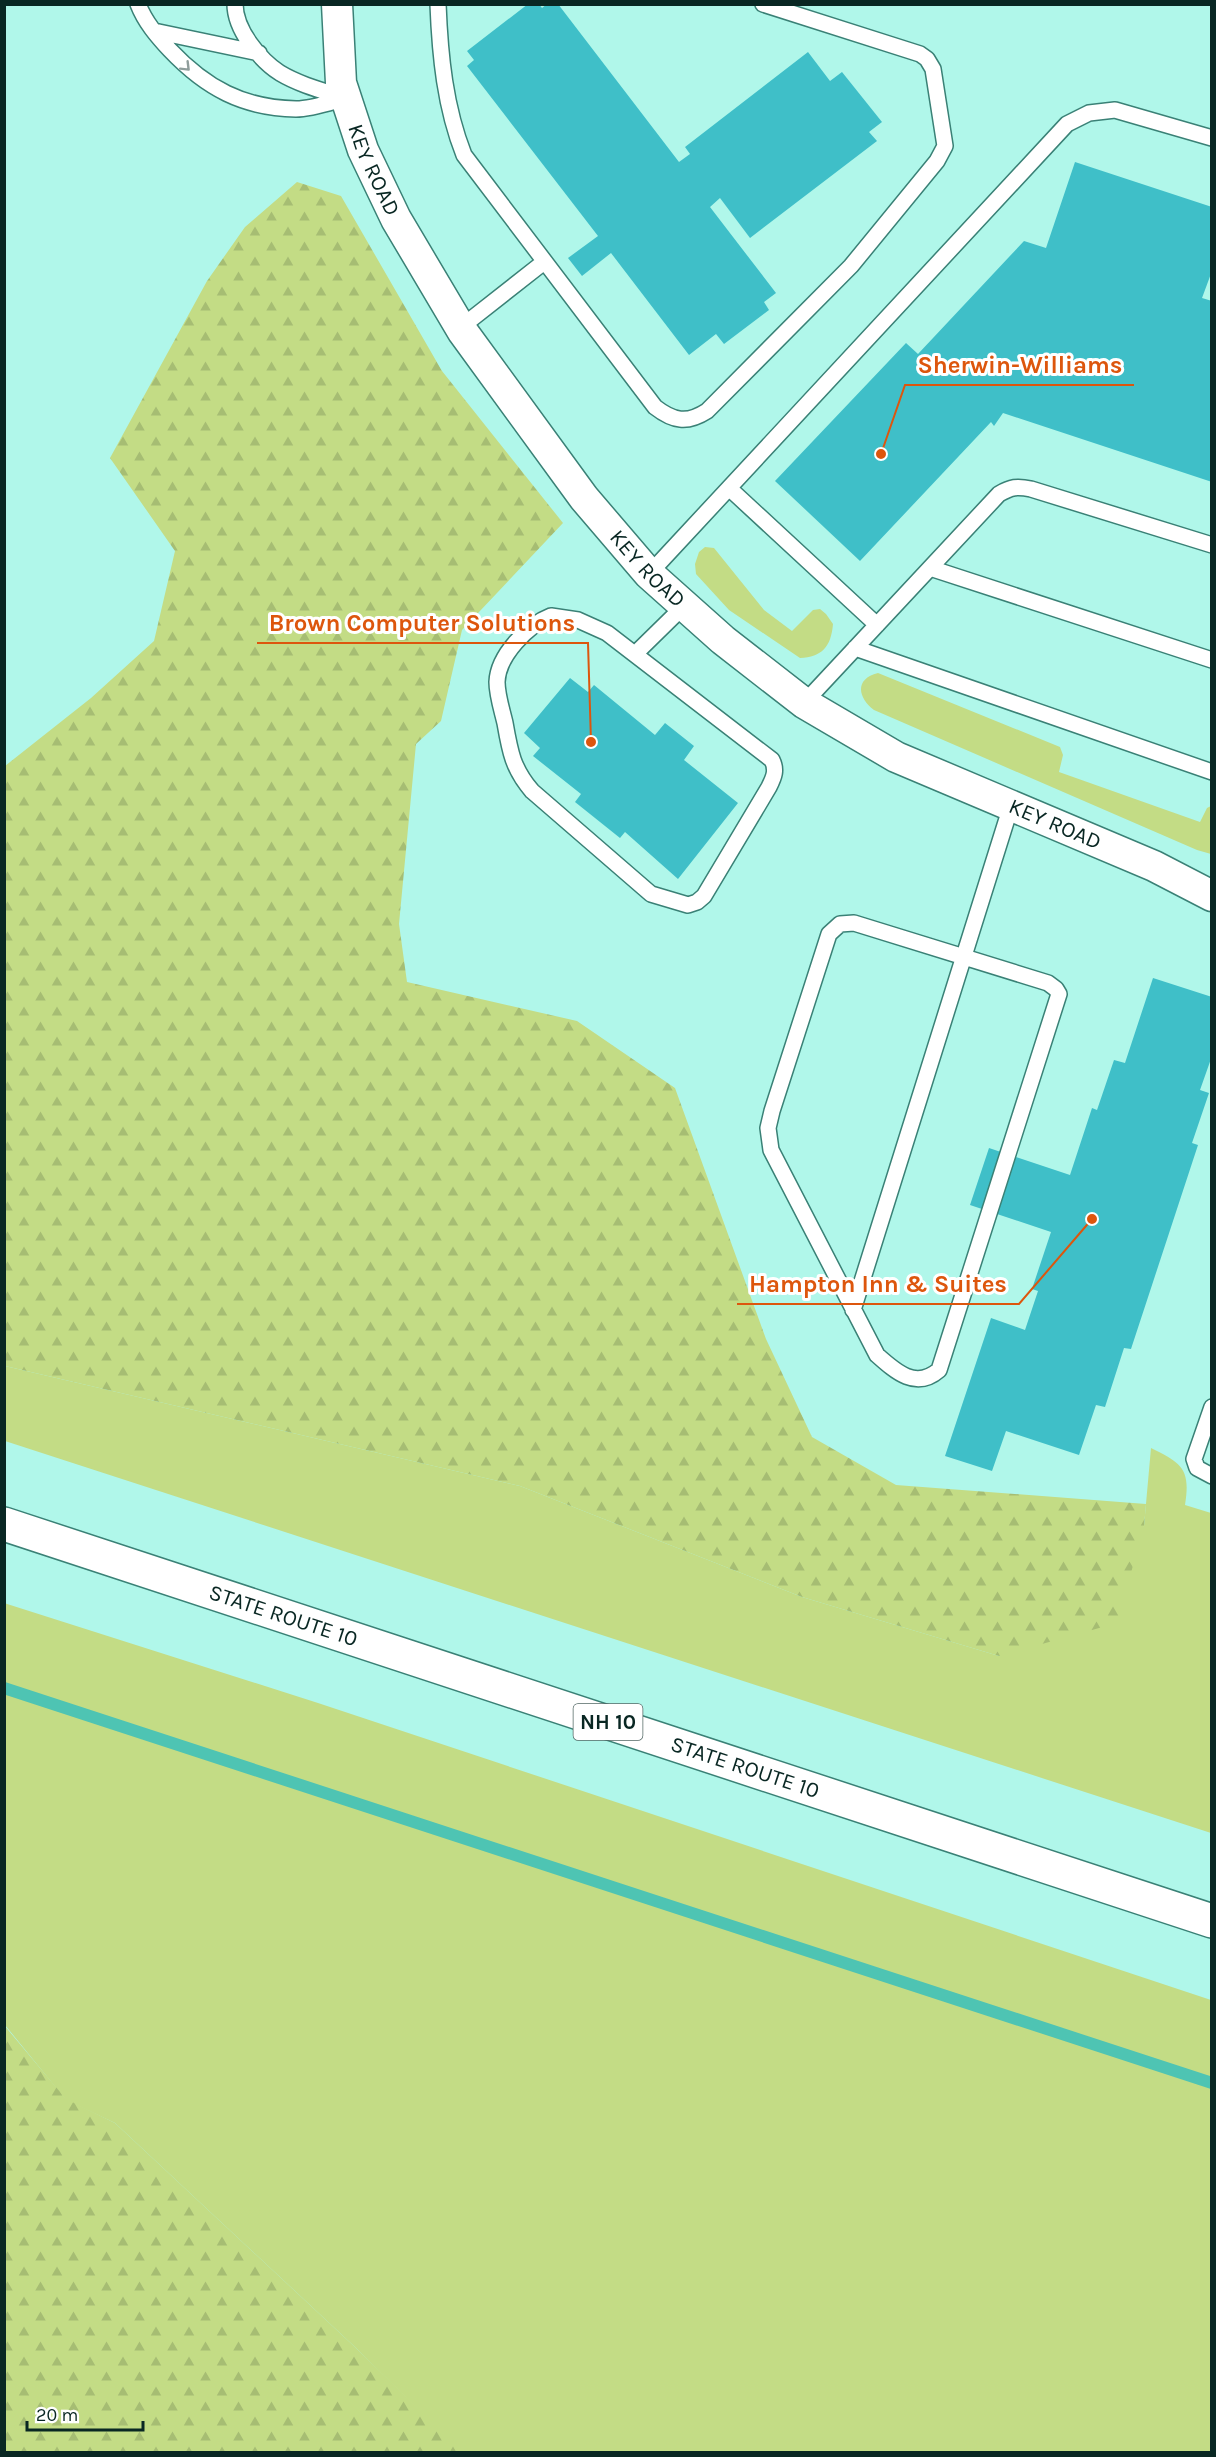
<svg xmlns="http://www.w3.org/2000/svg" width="1216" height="2457" viewBox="0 0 1216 2457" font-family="Karla,sans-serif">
<defs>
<pattern id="forest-firs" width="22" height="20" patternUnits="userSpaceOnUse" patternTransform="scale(1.5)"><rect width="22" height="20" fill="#c3dc85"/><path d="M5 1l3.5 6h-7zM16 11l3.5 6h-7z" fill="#a6bd73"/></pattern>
</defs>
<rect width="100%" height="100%" fill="#b0f7ea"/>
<path fill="#c3dc85" d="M 705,547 L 714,548 L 764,610 L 792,631 L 813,610 L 820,609 L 826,614 L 833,624 C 831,647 822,657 800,658 L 729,610 L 696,574 L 695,564 L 699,552 Z
M 878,673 L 1060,747 L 1063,755 L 1059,772 L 1200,822 L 1207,808 L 1211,806 L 1211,854 L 1197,850 L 874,710 C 858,698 854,679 878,673 Z
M 5,1366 L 520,1486 L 802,1597 L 999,1656 L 1144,1526 L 1151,1448 C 1181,1463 1191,1468 1185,1505 L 1211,1513 L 1211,1833 L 5,1441 Z
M 4,1603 L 318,1703 L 1211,2000 L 1211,2452 L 460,2451 L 356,2348 L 115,2123 L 66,2100 L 5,2025 Z"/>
<path fill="url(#forest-firs)" d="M 297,182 L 341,196 L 442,371 L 563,523 L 462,630 L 441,721 L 416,744 L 399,924 L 407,982 L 577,1021 L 675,1088 L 766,1339 L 812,1437 L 896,1485 L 1146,1504 L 1144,1526 L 1117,1623 L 999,1656 L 802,1597 L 520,1486 L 5,1366 L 5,766 L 91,698 L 154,641 L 175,551 L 110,458 L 207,281 L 245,227 Z
M 4,2025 L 66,2099 L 115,2123 L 356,2348 L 463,2452 L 5,2452 Z"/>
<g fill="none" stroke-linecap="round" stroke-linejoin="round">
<path stroke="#4ec4b3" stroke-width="12" d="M 4,1688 L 1212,2083"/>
</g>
<path fill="#3fbfc8" d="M 528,4 L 539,4 L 542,8 L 547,4 L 558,4 L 679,162 L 690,154 L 685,147 L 808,52 L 830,81 L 842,72 L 882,122 L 869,132 L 877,141 L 750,238 L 720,198 L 710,207 L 776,293 L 764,302 L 769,310 L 724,344 L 716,334 L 689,355 L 611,253 L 582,276 L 568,258 L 598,236 L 467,66 L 474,60 L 467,51 Z
M 1075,162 L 1212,207 L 1212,271 L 1202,298 L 1212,301 L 1212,482 L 1003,413 L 994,426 L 991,422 L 860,561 L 775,481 L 906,343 L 918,354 L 1024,241 L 1046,248 Z
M 570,678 L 588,692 L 594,685 L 655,735 L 665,723 L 694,746 L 684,760 L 738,803 L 678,879 L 625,832 L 620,838 L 575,802 L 581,794 L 533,756 L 540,748 L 524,733 Z
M 1153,978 L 1212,997 L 1212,1056 L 1200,1090 L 1209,1093 L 1192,1143 L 1198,1145 L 1131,1349 L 1124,1348 L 1105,1407 L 1096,1405 L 1079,1455 L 1006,1431 L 992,1471 L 945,1456 L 991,1318 L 1025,1330 L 1038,1291 L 1032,1289 L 1051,1232 L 970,1205 L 989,1148 L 1070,1175 L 1092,1108 L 1097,1110 L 1114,1060 L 1125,1063 Z"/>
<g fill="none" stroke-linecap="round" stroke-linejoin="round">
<defs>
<path id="service" d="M 138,4 C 145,22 157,36 170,50 C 206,88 243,108 296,109 C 312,109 331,102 346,98
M 235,4 C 235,30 260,60 280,73 C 300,85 324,91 346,98
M 438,4 C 440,56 445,107 464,155 L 655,407 C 673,421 687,424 707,411 L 851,266 L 937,161 L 945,146 L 933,69 L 927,59 L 920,54 L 763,4
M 154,31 L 259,53
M 460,328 L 544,262
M 729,488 L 877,625
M 930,568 L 1212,660
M 649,574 L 1067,124 L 1089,113 L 1115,110 L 1212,138
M 551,616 L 578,620 L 607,633 L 772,760 C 777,770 774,777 769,787 L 704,896 L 697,902 L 688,905 L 651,894 L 532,791 C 513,769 510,752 505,723 C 502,710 497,695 497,682 C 498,655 528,625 551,616 Z
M 855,648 L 1212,772
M 635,654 L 684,606
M 804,703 L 999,494 C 1011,487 1017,486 1031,489 L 1212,545
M 854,923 L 1048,983 L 1056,989 L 1059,994 L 939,1370 C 916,1390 896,1372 877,1355 L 771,1150 L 768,1128 L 772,1111 L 829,934 L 840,924 Z
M 853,1310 L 1011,806
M 1212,1407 L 1194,1459 L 1197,1468 L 1212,1476"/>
<g id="minor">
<path id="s1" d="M 337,4 L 341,83 L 363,150 L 396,219 L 463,332 L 584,498 L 649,574 L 723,640 L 804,703 L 896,757 L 1154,866 L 1212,896"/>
</g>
<g id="trunk">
<path id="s2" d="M 4,1524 L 1212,1921"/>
</g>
</defs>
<use href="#service" stroke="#3a8176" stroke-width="18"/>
<use href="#minor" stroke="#3a8176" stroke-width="33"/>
<use href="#trunk" stroke="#3a8176" stroke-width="36"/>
<use href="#service" stroke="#fff" stroke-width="15"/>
<use href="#minor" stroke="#fff" stroke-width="30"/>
<use href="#trunk" stroke="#fff" stroke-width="33"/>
</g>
<defs><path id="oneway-chevron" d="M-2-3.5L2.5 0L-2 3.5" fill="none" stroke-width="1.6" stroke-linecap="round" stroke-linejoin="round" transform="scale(1.5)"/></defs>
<use stroke="#909e9c" href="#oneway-chevron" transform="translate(186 67) rotate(45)"/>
<g text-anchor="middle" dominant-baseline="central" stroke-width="6" stroke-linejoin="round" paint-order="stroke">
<rect fill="#fff" stroke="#536865" stroke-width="1.5" x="573.5" y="1704" width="69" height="36" rx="4.5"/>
<g font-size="21" font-weight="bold" fill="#092723">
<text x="608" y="1722">NH 10</text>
</g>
<g font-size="22" fill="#092723" stroke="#fff">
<text stroke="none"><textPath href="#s1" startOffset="172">KEY ROAD</textPath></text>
<text stroke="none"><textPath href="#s1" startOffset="658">KEY ROAD</textPath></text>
<text stroke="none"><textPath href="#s1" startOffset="1144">KEY ROAD</textPath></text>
<text stroke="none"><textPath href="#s2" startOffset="294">STATE ROUTE 10</textPath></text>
<text stroke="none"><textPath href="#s2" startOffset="780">STATE ROUTE 10</textPath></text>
</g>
</g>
<path fill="none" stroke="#dd560d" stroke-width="2" d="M881 454L905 385H1134M591 742L588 643H257M1092 1219L1019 1304H737"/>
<g fill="#dd560d" stroke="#fff" stroke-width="2">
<circle cx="881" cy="454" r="6"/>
<circle cx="591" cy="742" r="6"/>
<circle cx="1092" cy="1219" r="6"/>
</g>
<g font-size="24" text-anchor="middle" font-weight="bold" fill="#dd560d" stroke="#fff" stroke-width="6" stroke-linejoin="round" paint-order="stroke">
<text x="1020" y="373">Sherwin-Williams</text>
<text x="422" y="631">Brown Computer Solutions</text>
<text x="878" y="1292">Hampton Inn &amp; Suites</text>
</g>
<rect width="1216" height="2457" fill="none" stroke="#092723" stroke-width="12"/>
<path d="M27 2421v9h116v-9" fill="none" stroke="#092723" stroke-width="3"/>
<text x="36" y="2421" font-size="18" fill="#092723" stroke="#ffffff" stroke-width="4.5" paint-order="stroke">20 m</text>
</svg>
